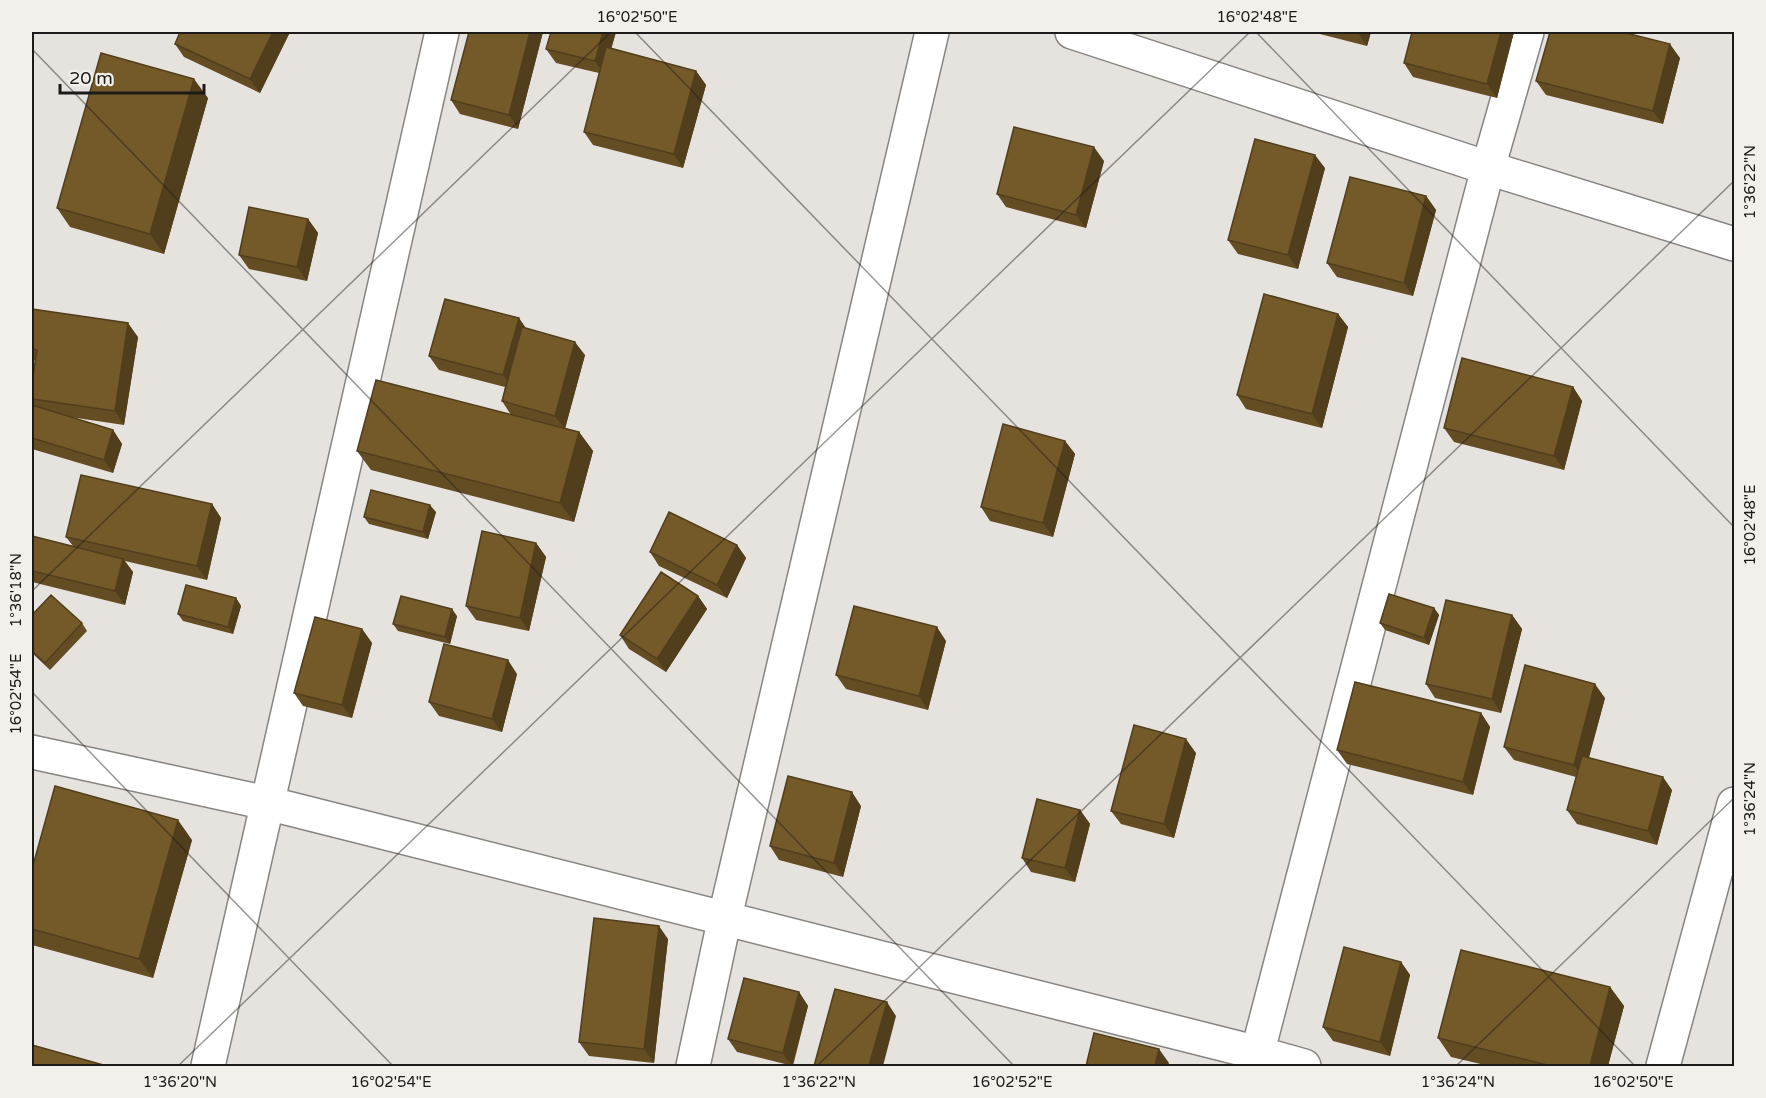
<svg xmlns="http://www.w3.org/2000/svg" width="1766" height="1098" viewBox="0 0 1766 1098" font-family="'Varela Round',sans-serif">
<rect width="100%" height="100%" fill="#e6e3de"/>
<g fill="none" stroke-linecap="round" stroke-linejoin="round">
<defs>
<path id="street" d="M 1072,32 L 1488,168 L 1734,244
M 32,752 L 267,803 L 1258,1053 L 1304,1066
M 208,1066 L 442,32
M 693,1066 L 725,917 L 932,32
M 1254,1066 L 1488,168 L 1527,32
M 1663,1066 L 1734,804"/>
</defs>
<use href="#street" stroke="#878581" stroke-width="36"/>
<use href="#street" stroke="#fff" stroke-width="33"/>
</g>
<path fill="#644d23" d="M 180,32 L 290,32 L 260,93 L 184,57 L 175,44 Z
M 469,32 L 543,32 L 518,129 L 460,114 L 451,100 Z
M 616,32 L 611,48 L 696,71 L 706,85 L 683,168 L 593,145 L 584,132 L 599,73 L 556,63 L 546,49 Z
M 1315,32 L 1371,32 L 1367,46 L 1316,33 Z
M 1514,32 L 1497,98 L 1413,77 L 1404,63 Z
M 1680,58 L 1663,124 L 1546,95 L 1536,81 Z
M 208,98 L 164,254 L 70,227 L 57,208 Z
M 1104,161 L 1086,228 L 1006,207 L 997,194 Z
M 1325,168 L 1298,269 L 1238,254 L 1228,240 Z
M 1426,196 L 1436,210 L 1413,296 L 1337,277 L 1327,263 Z
M 308,219 L 318,233 L 307,281 L 249,269 L 239,255 Z
M 32,309 L 138,337 L 124,425 L 70,417 L 113,430 L 122,444 L 113,473 L 32,449 L 32,408 L 34,406 L 32,402 L 32,382 L 35,361 L 32,358 Z
M 1338,314 L 1348,327 L 1322,428 L 1246,409 L 1237,395 Z
M 526,328 L 585,355 L 565,428 L 579,432 L 593,451 L 574,522 L 371,470 L 357,451 L 511,415 L 502,401 L 505,387 L 439,370 L 429,356 Z
M 1573,387 L 1582,401 L 1564,470 L 1454,442 L 1444,428 Z
M 1065,441 L 1075,454 L 1053,537 L 990,521 L 981,507 Z
M 212,504 L 221,518 L 207,580 L 125,561 L 133,572 L 125,605 L 32,582 L 32,536 L 73,546 L 66,537 Z
M 436,512 L 428,539 L 369,524 L 364,517 Z
M 536,543 L 546,557 L 529,631 L 476,620 L 466,606 Z
M 737,545 L 746,558 L 727,598 L 659,566 L 650,552 Z
M 698,596 L 707,609 L 666,672 L 629,649 L 620,635 Z
M 236,598 L 241,606 L 233,634 L 183,621 L 178,614 Z
M 1434,608 L 1439,615 L 1429,645 L 1385,630 L 1380,623 Z
M 32,615 L 82,623 L 87,631 L 50,670 L 32,653 Z
M 1512,615 L 1522,629 L 1501,713 L 1435,698 L 1426,684 Z
M 457,616 L 450,644 L 398,631 L 393,624 Z
M 362,629 L 372,643 L 352,718 L 303,706 L 294,693 Z
M 946,641 L 928,710 L 846,689 L 836,675 Z
M 517,674 L 502,732 L 439,716 L 429,702 Z
M 1605,698 L 1589,758 L 1672,790 L 1657,845 L 1577,824 L 1567,810 L 1576,777 L 1514,760 L 1504,747 Z
M 1481,713 L 1490,727 L 1473,795 L 1347,764 L 1337,750 Z
M 1196,753 L 1174,838 L 1121,824 L 1111,811 Z
M 861,806 L 843,877 L 779,860 L 770,846 Z
M 1080,810 L 1090,824 L 1075,882 L 1031,872 L 1022,858 Z
M 192,840 L 153,978 L 32,945 L 32,869 Z
M 668,939 L 654,1063 L 589,1056 L 579,1042 Z
M 1401,962 L 1410,975 L 1390,1056 L 1333,1041 L 1323,1027 Z
M 1610,987 L 1624,1006 L 1608,1066 L 1489,1066 L 1451,1057 L 1438,1038 Z
M 799,992 L 808,1006 L 793,1066 L 737,1052 L 728,1039 Z"/>
<path fill="#513e1d" d="M 273,32 L 290,32 L 260,93 L 250,79 Z
M 530,32 L 543,32 L 518,129 L 509,115 Z
M 603,32 L 616,32 L 604,75 L 595,61 Z
M 1358,32 L 1371,32 L 1367,46 L 1358,33 Z
M 1501,32 L 1514,32 L 1497,98 L 1487,84 Z
M 1670,44 L 1680,58 L 1663,124 L 1653,111 Z
M 696,71 L 706,85 L 683,168 L 674,154 Z
M 194,79 L 208,98 L 164,254 L 150,234 Z
M 1094,147 L 1104,161 L 1086,228 L 1076,215 Z
M 1315,155 L 1325,168 L 1298,269 L 1288,255 Z
M 1426,196 L 1436,210 L 1413,296 L 1404,283 Z
M 308,219 L 318,233 L 307,281 L 297,267 Z
M 1338,314 L 1348,327 L 1322,428 L 1312,414 Z
M 519,318 L 528,331 L 513,388 L 503,375 Z
M 128,323 L 138,337 L 124,425 L 115,411 Z
M 575,342 L 585,355 L 565,429 L 555,416 Z
M 1573,387 L 1582,401 L 1564,470 L 1554,456 Z
M 113,430 L 122,444 L 113,473 L 104,460 Z
M 579,432 L 593,451 L 574,522 L 560,503 Z
M 1065,441 L 1075,454 L 1053,537 L 1043,523 Z
M 212,504 L 221,518 L 207,580 L 197,566 Z
M 430,505 L 436,512 L 428,539 L 423,532 Z
M 536,543 L 546,557 L 529,631 L 520,618 Z
M 737,545 L 746,558 L 727,598 L 717,585 Z
M 123,559 L 133,572 L 125,605 L 115,591 Z
M 698,596 L 707,609 L 666,672 L 657,659 Z
M 236,598 L 241,606 L 233,634 L 228,627 Z
M 1434,608 L 1439,615 L 1429,645 L 1424,638 Z
M 452,609 L 457,616 L 450,644 L 445,637 Z
M 1512,615 L 1522,629 L 1501,713 L 1492,699 Z
M 937,627 L 946,641 L 928,710 L 919,696 Z
M 362,629 L 372,643 L 352,718 L 342,705 Z
M 508,660 L 517,674 L 502,732 L 492,719 Z
M 1595,684 L 1605,698 L 1583,778 L 1574,765 Z
M 1481,713 L 1490,727 L 1473,795 L 1463,782 Z
M 1186,739 L 1196,753 L 1174,838 L 1164,824 Z
M 1663,777 L 1672,790 L 1657,845 L 1648,831 Z
M 852,792 L 861,806 L 843,877 L 834,863 Z
M 1080,810 L 1090,824 L 1075,882 L 1065,868 Z
M 178,820 L 192,840 L 153,978 L 139,959 Z
M 659,926 L 668,939 L 654,1063 L 644,1049 Z
M 1401,962 L 1410,975 L 1390,1056 L 1380,1042 Z
M 1610,987 L 1624,1006 L 1608,1066 L 1590,1066 Z
M 799,992 L 808,1006 L 792,1066 L 783,1053 Z
M 887,1002 L 896,1016 L 883,1066 L 869,1066 Z
M 1159,1049 L 1169,1063 L 1168,1066 L 1155,1066 Z"/>
<path fill="#745929" stroke="#513e1d" stroke-width="1.5" d="M 180,32 L 273,32 L 250,79 L 175,44 Z
M 469,32 L 530,32 L 509,115 L 451,100 Z
M 551,32 L 603,32 L 595,61 L 546,49 Z
M 1412,32 L 1501,32 L 1487,84 L 1404,63 Z
M 1550,32 L 1622,32 L 1670,44 L 1653,111 L 1536,81 Z
M 606,47 L 696,71 L 674,154 L 584,132 Z
M 101,53 L 194,79 L 150,234 L 57,208 Z
M 1014,127 L 1094,147 L 1076,215 L 997,194 Z
M 1255,139 L 1315,155 L 1288,255 L 1228,240 Z
M 1350,177 L 1426,196 L 1404,283 L 1327,263 Z
M 249,207 L 308,219 L 297,267 L 239,255 Z
M 1264,294 L 1338,314 L 1312,414 L 1237,395 Z
M 445,299 L 519,318 L 503,375 L 429,356 Z
M 32,309 L 128,323 L 115,411 L 32,399 L 32,382 L 37,350 L 32,349 Z
M 522,327 L 575,342 L 555,416 L 502,401 Z
M 1462,358 L 1573,387 L 1554,456 L 1444,428 Z
M 376,380 L 579,432 L 560,503 L 357,451 Z
M 32,405 L 113,430 L 104,460 L 32,438 Z
M 1003,424 L 1065,441 L 1043,523 L 981,507 Z
M 81,475 L 212,504 L 197,566 L 66,537 Z
M 371,490 L 430,505 L 423,532 L 364,517 Z
M 669,512 L 737,545 L 717,585 L 650,552 Z
M 482,531 L 536,543 L 520,618 L 466,606 Z
M 32,536 L 123,559 L 115,591 L 32,571 Z
M 661,572 L 698,596 L 657,659 L 620,635 Z
M 186,585 L 236,598 L 228,627 L 178,614 Z
M 1389,594 L 1434,608 L 1424,638 L 1380,623 Z
M 51,595 L 82,623 L 45,663 L 32,651 L 32,615 Z
M 401,596 L 452,609 L 445,637 L 393,624 Z
M 1446,600 L 1512,615 L 1492,699 L 1426,684 Z
M 854,606 L 937,627 L 919,696 L 836,675 Z
M 315,617 L 362,629 L 342,705 L 294,693 Z
M 444,644 L 508,660 L 492,719 L 429,702 Z
M 1525,665 L 1595,684 L 1574,765 L 1504,747 Z
M 1355,682 L 1481,713 L 1463,782 L 1337,750 Z
M 1134,725 L 1186,739 L 1164,824 L 1111,811 Z
M 1582,756 L 1663,777 L 1648,831 L 1567,810 Z
M 788,776 L 852,792 L 834,863 L 770,846 Z
M 55,786 L 178,820 L 139,959 L 32,929 L 32,869 Z
M 1037,799 L 1080,810 L 1065,868 L 1022,858 Z
M 594,918 L 659,926 L 644,1049 L 579,1042 Z
M 1344,947 L 1401,962 L 1380,1042 L 1323,1027 Z
M 1461,950 L 1610,987 L 1590,1066 L 1551,1066 L 1438,1038 Z
M 744,978 L 799,992 L 783,1053 L 728,1039 Z
M 835,989 L 887,1002 L 869,1066 L 814,1066 Z
M 1094,1033 L 1159,1049 L 1155,1066 L 1086,1066 Z
M 32,1045 L 107,1066 L 32,1066 Z"/>
<path fill="none" stroke="#1c1b19" stroke-width="1.5" stroke-opacity="0.45" d="M 635,32 L 1635,1066M 1256,32 L 1734,527M 32,49 L 1014,1066M 32,591 L 611,32M 32,692 L 393,1066M 178,1066 L 1250,32M 817,1066 L 1734,181M 1456,1066 L 1734,798"/>
<rect width="1766" height="1098" fill="none" stroke="#f3f0eb" stroke-width="66"/>
<path d="M60 84v9h144v-9" fill="none" stroke="#1c1b19" stroke-width="3"/>
<text x="69" y="84" font-size="18" fill="#1c1b19" stroke="#f3f0eb" stroke-width="4.5" paint-order="stroke">20 m</text>
<rect x="33" y="33" width="1700" height="1032" fill="none" stroke="#1c1b19" stroke-width="2"/>
<g font-size="15" text-anchor="middle" fill="#1c1b19">
<text x="637" y="22">16°02'50"E</text>
<text x="1257" y="22">16°02'48"E</text>
<text transform="translate(1750 182) rotate(-90)" y="5">1°36'22"N</text>
<text transform="translate(1750 525) rotate(-90)" y="5">16°02'48"E</text>
<text transform="translate(16 590) rotate(-90)" y="5">1°36'18"N</text>
<text transform="translate(16 694) rotate(-90)" y="5">16°02'54"E</text>
<text transform="translate(1750 799) rotate(-90)" y="5">1°36'24"N</text>
<text x="180" y="1087">1°36'20"N</text>
<text x="391" y="1087">16°02'54"E</text>
<text x="819" y="1087">1°36'22"N</text>
<text x="1012" y="1087">16°02'52"E</text>
<text x="1458" y="1087">1°36'24"N</text>
<text x="1633" y="1087">16°02'50"E</text>
</g>
</svg>
